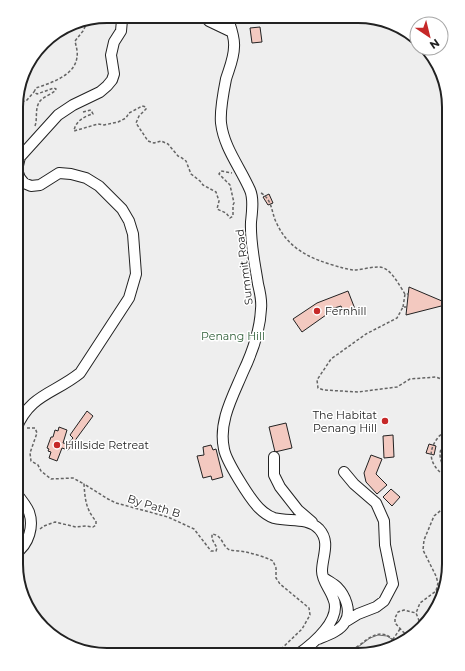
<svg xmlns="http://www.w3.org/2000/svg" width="465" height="671" viewBox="0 0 465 671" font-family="Montserrat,sans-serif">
<rect width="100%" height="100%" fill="#fff"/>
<path fill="#eee" stroke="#6f6f6f" d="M 370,17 L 413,35 L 417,39 L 417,48 L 424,48 L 440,67 L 449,107 L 449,570 L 434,615 L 398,646 L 358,655 L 95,654 L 52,636 L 25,604 L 16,564 L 17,95 L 28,62 L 47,38 L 77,21 Z"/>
<path fill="#ededed" stroke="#6f6f6f" d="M 378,635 L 387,636 L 393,640 L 396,646 L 356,655 L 354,650 L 370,638 Z"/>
<path fill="#f3c9c0" stroke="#222" d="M 260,27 L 262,42 L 252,43 L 250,28 Z
M 269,194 L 273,203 L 268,205 L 263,197 Z
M 409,287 L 449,304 L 406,315 Z
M 348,291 L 355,309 L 344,313 L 341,306 L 331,309 L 326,315 L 302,332 L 293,319 L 317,303 Z
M 87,411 L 93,416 L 68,450 L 62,448 L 57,461 L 49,458 L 51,452 L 48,451 L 49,449 L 47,448 L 51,437 L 53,437 L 55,430 L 58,431 L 59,427 L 67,430 L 63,443 L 68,444 L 73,438 L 70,435 Z
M 286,423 L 292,448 L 275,452 L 269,427 Z
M 393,435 L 394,457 L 384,458 L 383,436 Z
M 429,444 L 436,446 L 434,455 L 426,453 Z
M 211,445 L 213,450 L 216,449 L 223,477 L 212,480 L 211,476 L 203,478 L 197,456 L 204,455 L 203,447 Z
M 371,455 L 382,459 L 376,474 L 387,485 L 377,494 L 366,482 L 364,473 Z
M 391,489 L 400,497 L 392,506 L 383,497 Z"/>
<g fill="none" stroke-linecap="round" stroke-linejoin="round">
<defs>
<path id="minor" d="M 207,19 L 209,21 L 232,32
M 228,19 C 231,28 235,38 234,47 C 234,58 229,69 226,79 C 224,89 220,113 221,123 C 224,148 240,167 250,190 C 254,199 252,212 251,222 C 250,243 255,264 258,284 C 260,292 262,301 261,309 C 260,331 252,353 243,372 C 233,396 218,422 224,449 C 226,461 250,499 259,508 C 264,513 268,516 274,518 C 290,522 307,517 319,529 C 331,542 322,557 322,571 C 322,581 330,589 333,598 C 343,619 313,644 297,655
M 16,429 C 30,394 54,394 80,373 L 129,298 L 136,274 L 133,234 L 129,221 L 122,209 L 99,186 L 86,178 L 71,174 L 59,173 L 40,185 L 31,186 L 24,183 L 20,178 L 17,170 L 20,157 L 58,115 L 73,105 L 100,92 L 107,86 L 112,80 L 114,74 L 111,55 L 114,42 L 121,31 L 122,20
M 274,457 L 274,475 L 280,487 L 298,510 L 312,522
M 344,472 L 354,484 L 376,503 L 384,521 L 385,545 L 393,584 L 384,601 L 376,607 L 358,614 L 345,622
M 16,553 C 29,544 34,526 29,512 C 26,505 21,499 16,493
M 318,639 C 328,635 340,631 345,622 C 352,611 345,595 337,587 C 334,584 328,581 324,578"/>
</defs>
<use href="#minor" stroke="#222" stroke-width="12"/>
<path stroke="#646464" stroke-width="1.5" stroke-dasharray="3 2" stroke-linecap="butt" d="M 17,104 L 27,100 L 34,92
M 83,112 L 91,110 L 93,114 C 84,116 75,122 74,131 L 98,124 L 104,125 L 118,122 L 126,118 L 129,113 L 133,111 L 142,106 L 146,107 L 146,109 L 139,116 L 136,123 L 148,141 L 154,143 L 161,141 L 168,144 L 178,156 L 182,158 L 186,161 L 191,174 L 200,181 L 203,185 L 216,192 L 219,201 L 217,209 L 226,213 L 230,218 L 233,216 L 233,205 L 234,203 L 230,185 L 219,174 L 221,171 L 232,173
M 35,126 C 38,118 34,107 41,100 C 44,97 51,94 55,91 L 56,89 L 54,88 L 37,94 L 34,92 L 36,88 C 50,83 75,76 77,57 C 78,52 76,46 75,41 L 83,31 L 88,21
M 261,193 C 273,200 271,213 277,224 C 284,239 295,249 309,256 C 318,261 344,269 353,270 C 361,270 370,267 378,267 C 390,266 399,285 405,294 L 409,294
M 403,307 L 405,294
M 407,307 L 403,307 L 397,318 L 366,334 L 331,359 L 317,380 L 318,388 L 324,390 L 358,392 L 397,387 L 410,379 L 436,377 L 449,382
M 27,428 L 35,428 L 37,433 L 30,453 L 31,461 L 38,465 L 41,471 L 51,479 L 73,478 L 84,484
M 448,478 C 433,469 425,455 437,439 C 439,435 445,432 449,429
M 449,481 C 445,465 431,454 449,439
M 40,529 L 44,526 L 55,522 L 76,527 L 86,526 L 93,527 L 96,525 L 96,521 C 86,510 85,499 84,484 L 108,499 L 116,503 L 168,517 L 194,529 L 211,551 L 216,551 L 217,548 L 212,539 L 212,534 C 223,535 222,547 230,550 C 235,551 241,551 246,552 C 255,554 265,557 273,561 L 276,568 L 276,578 L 280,584 L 309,608 L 310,615 L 302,629 L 277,653 L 276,655
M 436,591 L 441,592
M 422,625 L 420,623 L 416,613 L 420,603 L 436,591 L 438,583 L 436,576 L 423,550 L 424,540 L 434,516 L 445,507 L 449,499
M 408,637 L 395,623 L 395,618 L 398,612 L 404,610 L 416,613
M 387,648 L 400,629"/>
<use href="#minor" stroke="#fff" stroke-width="10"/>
<path stroke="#646464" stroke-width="1.5" stroke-dasharray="3 2" stroke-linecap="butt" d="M 350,655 C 352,650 356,647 361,644 C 374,633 387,628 397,646"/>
</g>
<g fill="#c62828" stroke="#fff" stroke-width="1.5">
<circle cx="317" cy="311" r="4"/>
<circle cx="385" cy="421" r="4"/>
<circle cx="57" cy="445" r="4"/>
</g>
<g text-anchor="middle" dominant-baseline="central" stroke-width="3" stroke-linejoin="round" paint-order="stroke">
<g font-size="11" fill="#222" stroke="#fff">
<text transform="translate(244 267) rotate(-97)">Summit Road</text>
<text transform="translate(154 506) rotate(17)">By Path B</text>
</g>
<g font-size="11" fill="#222" stroke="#fff" text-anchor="start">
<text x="325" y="311">Fernhill</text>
<text x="377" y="415" text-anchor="end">The Habitat<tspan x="377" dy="13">Penang Hill</tspan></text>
<text x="65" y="445">Hillside Retreat</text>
</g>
<g font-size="11" fill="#2f5e38" stroke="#fff">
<text x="233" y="336">Penang Hill</text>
</g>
</g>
<path d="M0 0H465V671H0ZM107 23H358A84 84 0 0 1 442 107V564A84 84 0 0 1 358 648H107A84 84 0 0 1 23 564V107A84 84 0 0 1 107 23Z" fill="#fff" fill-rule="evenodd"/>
<path fill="none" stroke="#222" stroke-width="2" d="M107 23H358A84 84 0 0 1 442 107V564A84 84 0 0 1 358 648H107A84 84 0 0 1 23 564V107A84 84 0 0 1 107 23Z"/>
<g transform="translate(429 36) rotate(145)"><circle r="19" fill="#ffffff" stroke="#a7a7a7"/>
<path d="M0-3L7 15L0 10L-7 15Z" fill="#c62828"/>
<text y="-6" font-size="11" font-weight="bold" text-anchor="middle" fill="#222222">N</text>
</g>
</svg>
